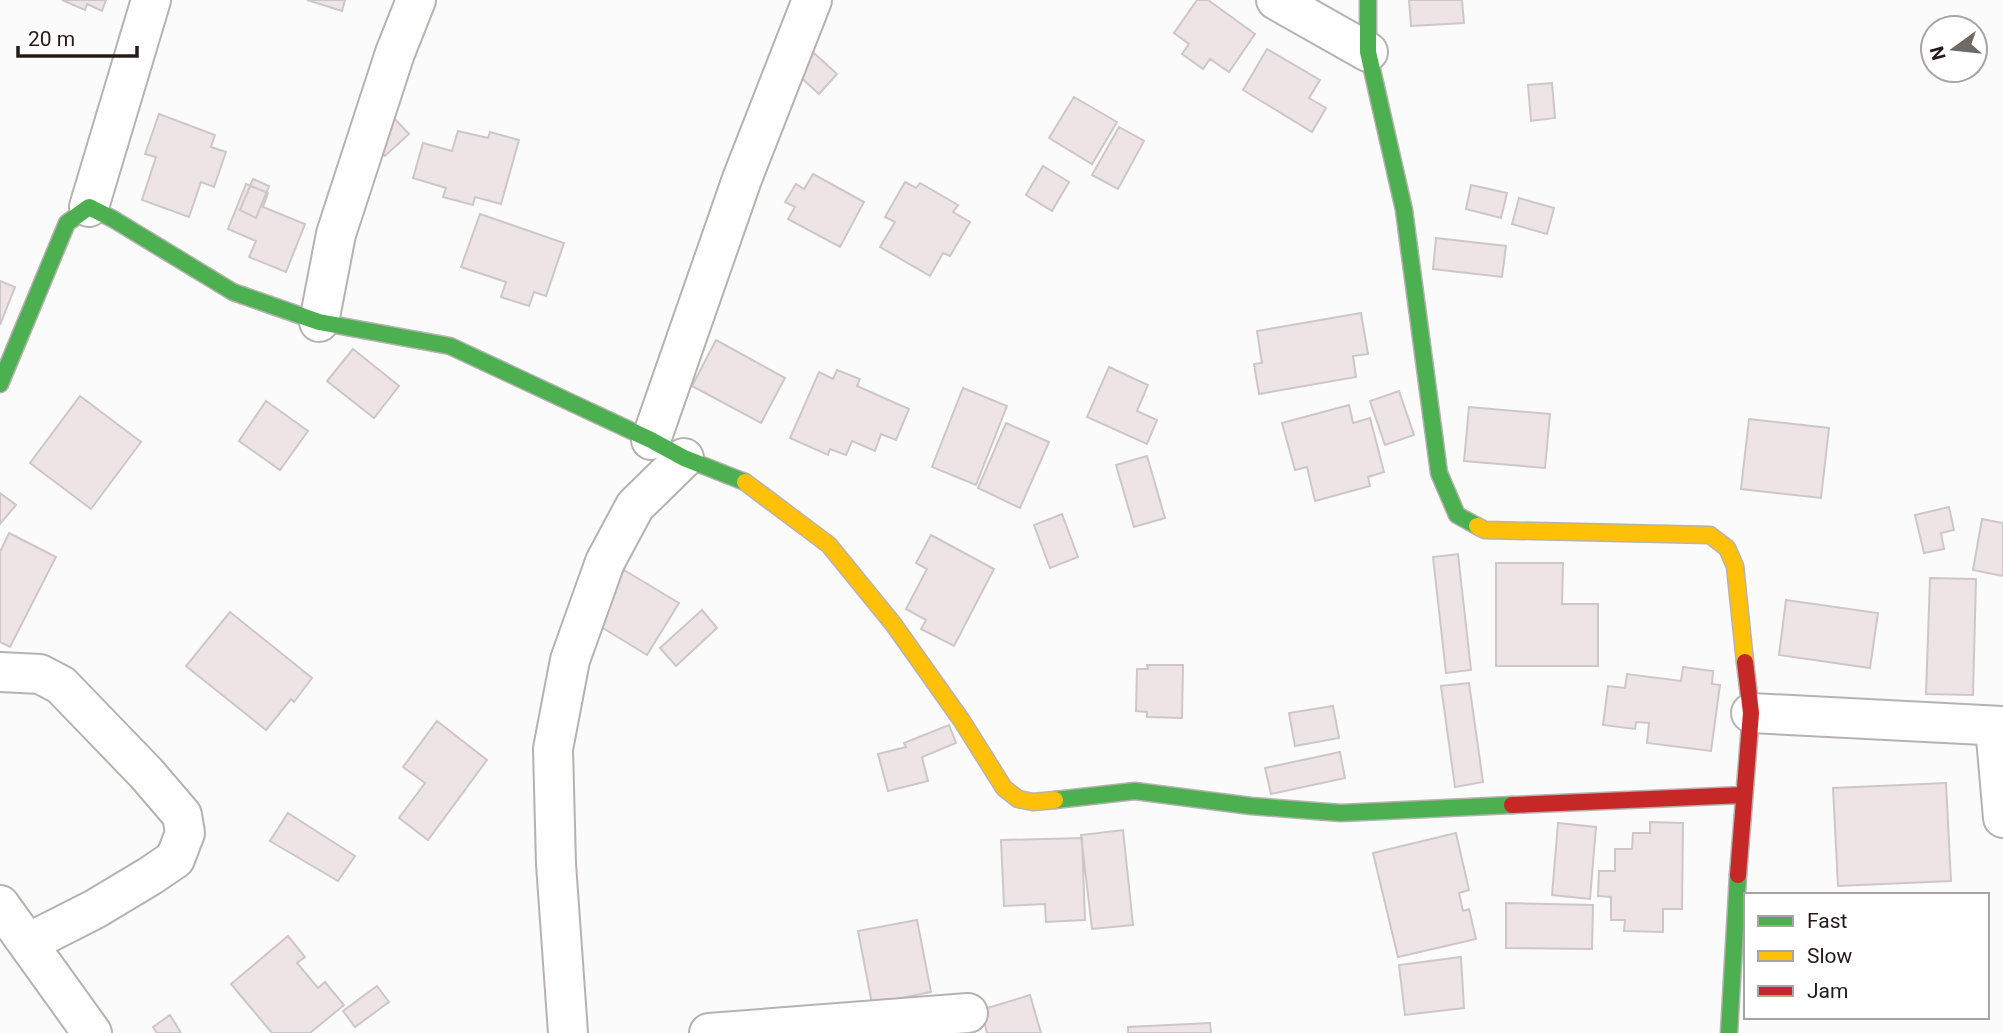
<svg xmlns="http://www.w3.org/2000/svg" width="2003" height="1033" viewBox="0 0 2003 1033" font-family="Roboto,sans-serif">
<rect width="100%" height="100%" fill="#fbfbfb"/>
<path fill="#efe4e5" stroke="#cdc7c8" stroke-width="2" d="M 62,0 L 106,0 L 102,11 L 87,4 L 85,10 Z
M 307,0 L 345,0 L 342,11 Z
M 1197,0 L 1208,0 L 1255,34 L 1229,72 L 1210,59 L 1203,69 L 1182,54 L 1189,44 L 1174,33 Z
M 1409,0 L 1462,0 L 1464,23 L 1411,26 Z
M 1267,49 L 1320,80 L 1309,98 L 1326,108 L 1312,132 L 1243,90 Z
M 814,53 L 837,74 L 819,94 L 796,73 Z
M 1552,83 L 1555,118 L 1531,121 L 1528,85 Z
M 1074,97 L 1117,122 L 1092,164 L 1049,138 Z
M 159,114 L 215,135 L 211,147 L 226,152 L 214,187 L 201,182 L 189,217 L 142,200 L 156,157 L 145,154 Z
M 394,118 L 409,134 L 385,156 L 370,142 Z
M 1119,127 L 1144,141 L 1118,189 L 1092,175 Z
M 458,131 L 488,138 L 490,132 L 519,140 L 501,204 L 475,197 L 473,205 L 443,197 L 446,188 L 413,178 L 423,143 L 452,151 Z
M 1043,166 L 1069,182 L 1052,211 L 1026,195 Z
M 813,174 L 864,202 L 840,247 L 788,219 L 795,207 L 785,202 L 796,184 L 804,189 Z
M 253,179 L 269,186 L 256,218 L 240,210 Z
M 905,182 L 916,188 L 920,183 L 958,205 L 953,212 L 970,222 L 950,256 L 943,253 L 930,276 L 880,247 L 895,222 L 885,217 Z
M 246,184 L 268,193 L 263,207 L 305,224 L 286,272 L 249,257 L 256,241 L 228,229 Z
M 1471,185 L 1507,193 L 1501,218 L 1466,209 Z
M 1519,198 L 1554,208 L 1547,234 L 1512,224 Z
M 480,214 L 564,243 L 546,296 L 534,292 L 529,306 L 501,297 L 506,282 L 461,267 Z
M 1436,238 L 1506,246 L 1502,277 L 1433,269 Z
M 0,281 L 15,287 L 0,325 Z
M 1361,313 L 1368,354 L 1353,356 L 1356,377 L 1259,394 L 1254,364 L 1262,363 L 1257,331 Z
M 716,340 L 785,378 L 761,423 L 692,386 Z
M 353,349 L 399,386 L 374,418 L 327,381 Z
M 1109,367 L 1148,385 L 1137,411 L 1157,420 L 1147,444 L 1087,417 Z
M 837,370 L 860,379 L 857,386 L 909,409 L 896,440 L 881,434 L 875,451 L 852,441 L 846,455 L 830,449 L 828,455 L 790,438 L 819,372 L 833,379 Z
M 963,388 L 1007,406 L 976,485 L 932,467 Z
M 1399,391 L 1414,435 L 1385,445 L 1370,401 Z
M 80,396 L 141,442 L 91,509 L 30,463 Z
M 266,401 L 308,431 L 280,470 L 239,441 Z
M 1349,405 L 1353,423 L 1370,418 L 1384,472 L 1368,477 L 1370,486 L 1315,501 L 1307,467 L 1295,470 L 1282,423 Z
M 1469,407 L 1550,414 L 1545,468 L 1464,461 Z
M 1749,419 L 1829,428 L 1821,498 L 1741,489 Z
M 1006,423 L 1049,442 L 1020,508 L 978,488 Z
M 1147,456 L 1165,518 L 1134,527 L 1116,465 Z
M 0,493 L 16,505 L 0,524 Z
M 1949,507 L 1954,530 L 1941,533 L 1944,549 L 1924,553 L 1915,515 Z
M 1062,514 L 1078,557 L 1050,568 L 1034,525 Z
M 1982,519 L 2003,523 L 2003,576 L 1973,570 Z
M 9,533 L 56,557 L 10,647 L 0,642 L 0,552 Z
M 931,535 L 994,569 L 954,646 L 921,629 L 926,620 L 906,609 L 927,569 L 916,563 Z
M 1458,554 L 1471,670 L 1446,673 L 1433,557 Z
M 1496,563 L 1563,563 L 1562,604 L 1598,604 L 1598,666 L 1496,666 Z
M 624,570 L 679,603 L 647,655 L 593,622 Z
M 1930,578 L 1976,579 L 1973,695 L 1926,694 Z
M 1786,600 L 1878,613 L 1870,668 L 1779,655 Z
M 702,610 L 717,628 L 676,666 L 660,648 Z
M 230,612 L 312,678 L 294,702 L 291,699 L 266,730 L 186,666 Z
M 1147,665 L 1183,665 L 1182,718 L 1147,717 L 1147,712 L 1136,711 L 1137,669 L 1148,669 Z
M 1683,667 L 1713,671 L 1712,684 L 1720,685 L 1711,751 L 1647,743 L 1649,723 L 1636,722 L 1635,729 L 1603,725 L 1608,686 L 1625,688 L 1627,674 L 1681,681 Z
M 1469,683 L 1483,782 L 1455,787 L 1441,686 Z
M 1333,706 L 1339,738 L 1295,746 L 1289,713 Z
M 437,721 L 487,760 L 428,840 L 399,818 L 425,783 L 403,767 Z
M 949,725 L 956,743 L 922,757 L 928,781 L 888,791 L 878,754 L 906,747 L 904,743 Z
M 1340,752 L 1345,778 L 1271,794 L 1265,768 Z
M 1946,783 L 1951,881 L 1838,886 L 1833,788 Z
M 288,813 L 355,856 L 338,881 L 270,841 Z
M 1650,822 L 1683,823 L 1682,909 L 1663,909 L 1663,932 L 1624,931 L 1625,920 L 1611,920 L 1611,897 L 1598,896 L 1599,871 L 1615,871 L 1615,849 L 1632,849 L 1633,833 L 1650,833 Z
M 1558,823 L 1596,827 L 1590,899 L 1552,895 Z
M 1123,830 L 1133,925 L 1092,929 L 1081,835 Z
M 1456,833 L 1469,890 L 1459,893 L 1463,911 L 1469,909 L 1476,939 L 1398,957 L 1373,853 Z
M 1082,838 L 1085,920 L 1046,922 L 1045,904 L 1004,906 L 1001,840 Z
M 1506,903 L 1593,905 L 1592,949 L 1506,948 Z
M 917,920 L 931,992 L 872,1004 L 858,931 Z
M 288,936 L 305,957 L 297,963 L 318,988 L 325,982 L 344,1005 L 310,1033 L 272,1033 L 231,984 Z
M 1461,957 L 1464,1008 L 1405,1015 L 1399,965 Z
M 377,986 L 389,1002 L 355,1027 L 343,1011 Z
M 1030,995 L 1041,1033 L 987,1033 L 981,1010 Z
M 170,1015 L 181,1033 L 157,1033 L 153,1027 Z
M 1210,1023 L 1211,1033 L 1128,1033 L 1128,1027 Z"/>
<g fill="none" stroke-linecap="round" stroke-linejoin="round">
<defs>
<path id="street" d="M 1276,0 L 1368,52
M 89,207 L 151,0
M 319,322 L 336,234 L 395,53 L 416,0
M 651,440 L 742,179 L 812,0
M 0,672 L 40,674 L 61,685 L 146,773 L 182,815 L 185,833 L 175,859 L 150,876 L 95,909 L 28,943
M 1751,713 L 2003,726
M 1995,726 L 2003,818
M 0,905 L 92,1033
M 568,1033 L 556,864 L 553,749 L 570,660 L 605,562 L 635,506 L 684,458
M 709,1033 L 968,1013"/>
<path id="fast" d="M 1368,0 L 1368,52 L 1404,210 L 1439,473 L 1457,515 L 1477,526
M 0,384 L 67,223 L 89,207 L 113,219 L 233,292 L 319,322 L 450,346 L 651,440 L 684,458 L 745,482
M 1055,800 L 1135,791 L 1251,806 L 1341,813 L 1512,805
M 1729,1033 L 1738,875"/>
<path id="slow" d="M 745,482 L 829,545 L 894,625 L 962,721 L 1004,788 L 1018,799 L 1033,802 L 1055,800
M 1477,526 L 1485,530 L 1710,535 L 1727,548 L 1735,566 L 1745,662"/>
<path id="jam" d="M 1512,805 L 1743,795
M 1738,875 L 1751,713 L 1745,662"/>
</defs>
<use href="#street" stroke="#b7b2b1" stroke-width="42"/>
<use href="#fast" stroke="#b7b2b1" stroke-width="19"/>
<use href="#slow" stroke="#b7b2b1" stroke-width="19"/>
<use href="#jam" stroke="#b7b2b1" stroke-width="19"/>
<use href="#street" stroke="#fefefe" stroke-width="38"/>
<use href="#fast" stroke="#4caf50" stroke-width="16"/>
<use href="#slow" stroke="#ffc107" stroke-width="16"/>
<use href="#jam" stroke="#c62828" stroke-width="16"/>
</g>
<rect x="1744" y="893" width="245" height="126" fill="#ffffff" stroke="#a7a4a3" stroke-width="2"/>
<rect x="1758" y="916" width="35" height="10" fill="#4caf50" stroke="#a7a4a3" stroke-width="2"/>
<text x="1807" y="928" font-size="21" fill="#241b19">Fast</text>
<rect x="1758" y="951" width="35" height="10" fill="#ffc107" stroke="#a7a4a3" stroke-width="2"/>
<text x="1807" y="963" font-size="21" fill="#241b19">Slow</text>
<rect x="1758" y="986" width="35" height="10" fill="#c62828" stroke="#a7a4a3" stroke-width="2"/>
<text x="1807" y="998" font-size="21" fill="#241b19">Jam</text>
<g transform="translate(1954 49) rotate(255)"><circle r="33" fill="#ffffff" stroke="#a7a4a3" stroke-width="2"/>
<path d="M0-5L12 26L0 18L-12 26Z" fill="#6f6968"/>
<text y="-10" font-size="19" font-weight="bold" text-anchor="middle" fill="#241b19">N</text>
</g>
<path d="M18 46v10h119v-10" fill="none" stroke="#241b19" stroke-width="3.5"/>
<text x="28" y="46" font-size="21" fill="#241b19" stroke="#ffffff" stroke-width="5" paint-order="stroke">20 m</text>
</svg>
